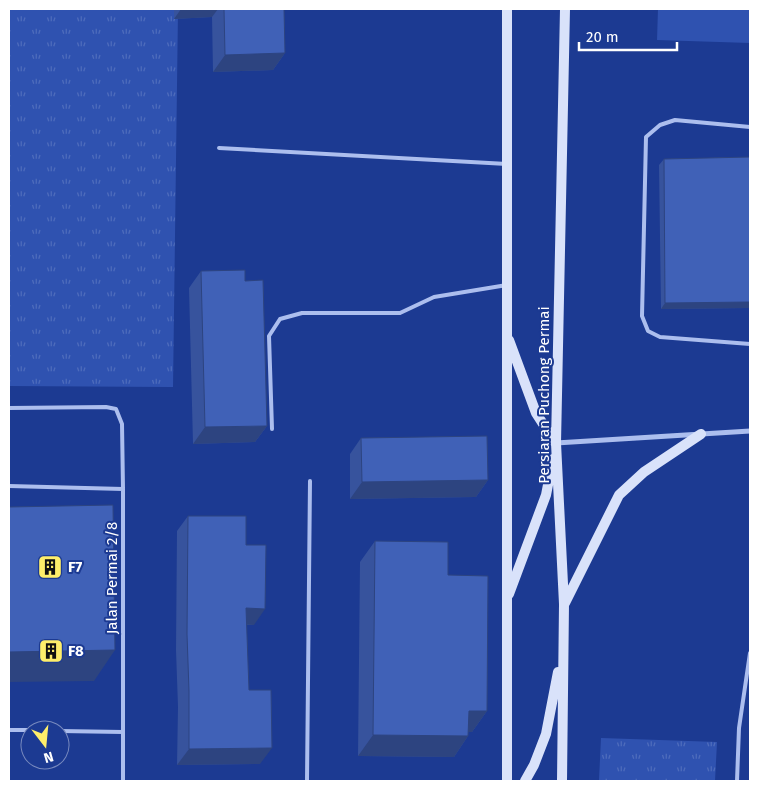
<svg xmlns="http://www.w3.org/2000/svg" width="759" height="790" viewBox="0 0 759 790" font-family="'Fira Sans',sans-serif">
<defs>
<pattern id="park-tufts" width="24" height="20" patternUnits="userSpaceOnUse" patternTransform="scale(1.25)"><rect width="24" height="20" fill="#2f52b0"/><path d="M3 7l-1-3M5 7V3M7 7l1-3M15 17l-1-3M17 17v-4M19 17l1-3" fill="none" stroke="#4e6cbc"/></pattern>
</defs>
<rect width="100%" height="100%" fill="#1c3a92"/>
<path fill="url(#park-tufts)" d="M 9,9 L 178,9 L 173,387 L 9,386 Z
M 601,738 L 717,742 L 715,781 L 599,781 Z"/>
<path fill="#2f52b0" d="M 658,9 L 750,9 L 750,43 L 657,40 Z"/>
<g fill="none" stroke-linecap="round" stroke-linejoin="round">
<path stroke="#acbeee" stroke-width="4" d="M 750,127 L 675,120 L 660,125 L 646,137 L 642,316 L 648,331 L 660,337 L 750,344
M 219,148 L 507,164
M 9,408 L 106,407 L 116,409 L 122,424 L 123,489
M 272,429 L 269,336 L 280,319 L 302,313 L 400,313 L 434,297 L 507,285
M 9,486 L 123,489 L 123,781
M 9,730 L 30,730
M 60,731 L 123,732
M 307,781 L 310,481
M 737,781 L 739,728 L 750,653"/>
<path stroke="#acbeee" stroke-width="5" d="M 556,443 L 750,431"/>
<path stroke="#d9e2fa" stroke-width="10" d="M 507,9 L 507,781
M 509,340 L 536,413 L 556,444
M 509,594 L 546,495 L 553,459
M 565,603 L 619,495 L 644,472 L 701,434
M 525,781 L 534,765 L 546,734 L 558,672
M 562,781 L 564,604 L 556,443 L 565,9"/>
</g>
<path fill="#37539d" d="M 174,9 L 284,9 L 285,53 L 273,70 L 213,72 L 212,17 L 174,19 Z
M 750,157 L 750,308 L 661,309 L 659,165 L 664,159 Z
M 201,271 L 245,281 L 267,426 L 255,442 L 193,444 L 189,288 Z
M 361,438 L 488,480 L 476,497 L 350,499 L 350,454 Z
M 188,516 L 246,545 L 254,625 L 246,625 L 249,690 L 260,764 L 177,765 L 178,707 L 176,650 L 177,531 Z
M 375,541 L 448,575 L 487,711 L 472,732 L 468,732 L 468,736 L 454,757 L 358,756 L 360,562 Z"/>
<path fill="#2d4480" d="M 181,9 L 218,9 L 212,17 L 174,19 Z
M 285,53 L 273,70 L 213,72 L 225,55 Z
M 750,302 L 750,308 L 661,309 L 665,303 Z
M 267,426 L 255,442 L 193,444 L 205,427 Z
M 488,480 L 476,497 L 350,499 L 362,482 Z
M 246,608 L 265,609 L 254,625 L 235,624 Z
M 115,650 L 94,681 L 9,682 L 9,652 Z
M 469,711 L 487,711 L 472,732 L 454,732 Z
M 373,735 L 468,736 L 454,757 L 358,756 Z
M 272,748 L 260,764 L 177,765 L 189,749 Z"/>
<path fill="#4061b7" stroke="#2d4480" d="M 224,9 L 284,9 L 285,53 L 225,55 Z
M 750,157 L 750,302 L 665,303 L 664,159 Z
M 245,270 L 245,281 L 263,280 L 267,426 L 205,427 L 201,271 Z
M 487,436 L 488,480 L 362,482 L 361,438 Z
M 113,505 L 115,650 L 9,652 L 9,507 Z
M 188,516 L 246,516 L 246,545 L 266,545 L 265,609 L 246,608 L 249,690 L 271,690 L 272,748 L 189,749 L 189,691 L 187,634 Z
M 375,541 L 448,542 L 448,575 L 488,576 L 487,711 L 469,711 L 468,736 L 373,735 Z"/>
<defs>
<symbol id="building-square" viewBox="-11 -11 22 22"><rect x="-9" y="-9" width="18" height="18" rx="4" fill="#feee6a" stroke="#1c3a92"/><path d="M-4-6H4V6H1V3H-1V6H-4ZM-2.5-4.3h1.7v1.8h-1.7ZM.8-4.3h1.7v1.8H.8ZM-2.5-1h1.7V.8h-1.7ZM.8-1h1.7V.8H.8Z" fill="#111"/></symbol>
</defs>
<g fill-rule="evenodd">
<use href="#building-square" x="36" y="553" width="28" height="28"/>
<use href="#building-square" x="37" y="637" width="28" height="28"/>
</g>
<g text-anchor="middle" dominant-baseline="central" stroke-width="4" stroke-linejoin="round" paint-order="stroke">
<g font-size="15" fill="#fff" stroke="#1c3a92">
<text transform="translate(544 395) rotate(-90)">Persiaran Puchong Permai</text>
<text transform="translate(112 578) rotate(-90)">Jalan Permai 2/8</text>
</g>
<g font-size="15" font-weight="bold" fill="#fff" stroke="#1c3a92" text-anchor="start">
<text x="68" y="567">F7</text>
<text x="68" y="651">F8</text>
</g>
</g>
<rect width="759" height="790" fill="none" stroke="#ffffff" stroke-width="20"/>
<g transform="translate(45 745) rotate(164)"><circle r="24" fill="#1c3a92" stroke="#7789be"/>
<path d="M0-4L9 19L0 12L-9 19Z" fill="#feee6a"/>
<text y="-8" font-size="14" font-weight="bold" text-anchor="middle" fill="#ffffff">N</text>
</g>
<path d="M579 42v8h98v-8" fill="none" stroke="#ffffff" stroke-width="2.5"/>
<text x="586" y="42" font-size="15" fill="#ffffff" stroke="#1c3a92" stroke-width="4" paint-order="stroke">20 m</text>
</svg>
